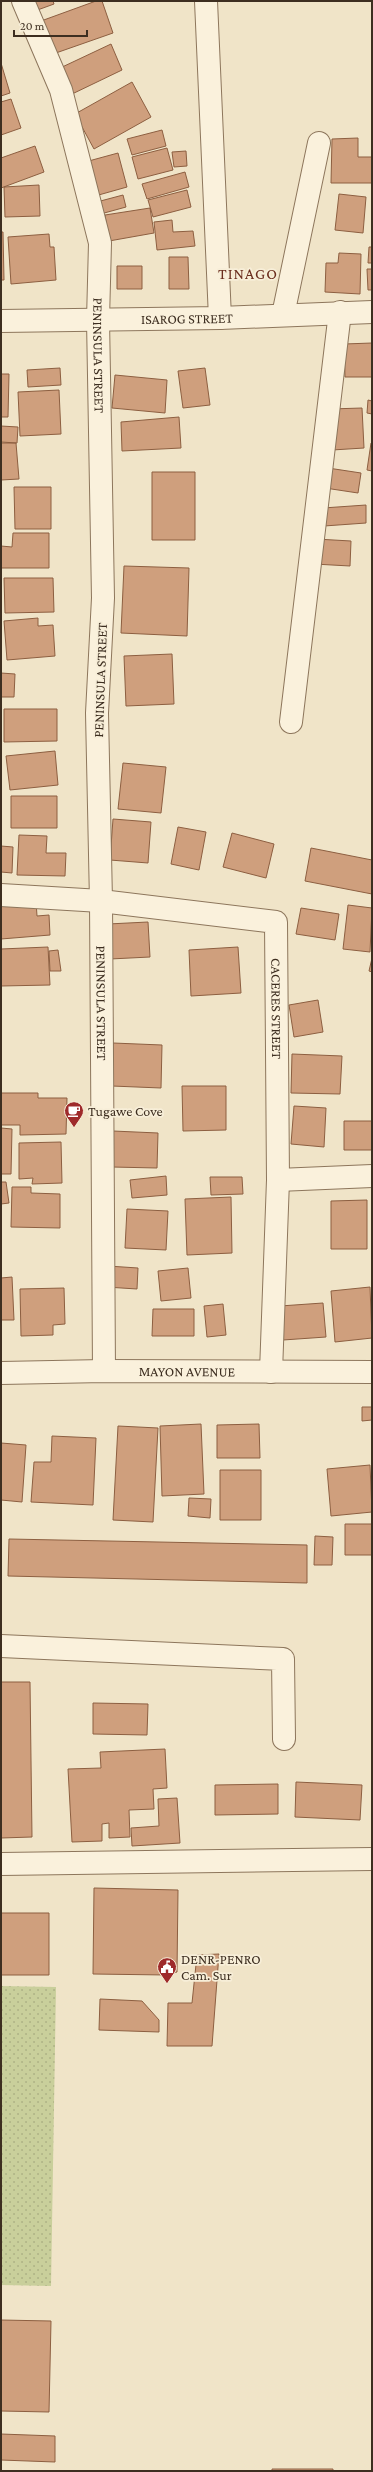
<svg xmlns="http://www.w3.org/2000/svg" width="373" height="2472" viewBox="0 0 373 2472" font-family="'Crimson Pro',serif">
<defs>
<pattern id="grass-dots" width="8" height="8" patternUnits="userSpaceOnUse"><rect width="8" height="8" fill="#c9cf9b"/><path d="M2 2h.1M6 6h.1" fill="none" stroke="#aeb285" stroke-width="1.8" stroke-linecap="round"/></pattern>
</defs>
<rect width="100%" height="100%" fill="#f0e4c8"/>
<path fill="url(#grass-dots)" d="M 1,1986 L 56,1987 L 51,2286 L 1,2285 Z"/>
<path fill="#cf9f7d" stroke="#8d5f41" d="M 28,1 L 53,1 L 54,4 L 32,12 Z
M 96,1 L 102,1 L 113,33 L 53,54 L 41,21 Z
M 111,44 L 122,70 L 70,95 L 58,69 Z
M 1,63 L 10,93 L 1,96 Z
M 132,82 L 151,117 L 94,149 L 75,114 Z
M 11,99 L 21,128 L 1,135 L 1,102 Z
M 162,130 L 166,146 L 132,155 L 127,139 Z
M 358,138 L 358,157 L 372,157 L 372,183 L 331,183 L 332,139 Z
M 35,146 L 44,172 L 1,188 L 1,158 Z
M 167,148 L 173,170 L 138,179 L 132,157 Z
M 186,151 L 187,166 L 174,167 L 172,152 Z
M 118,153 L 127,187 L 95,196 L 85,162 Z
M 185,172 L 189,187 L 147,199 L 142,184 Z
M 39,185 L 40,216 L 5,217 L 4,187 Z
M 187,190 L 191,207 L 153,217 L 148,200 Z
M 339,194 L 366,197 L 363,233 L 335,230 Z
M 123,195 L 126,207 L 97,215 L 93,203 Z
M 150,208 L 154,233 L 109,241 L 105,215 Z
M 172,220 L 173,232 L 193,231 L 195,246 L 157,250 L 154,222 Z
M 1,232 L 3,232 L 4,280 L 1,280 Z
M 49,234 L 50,247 L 54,247 L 56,280 L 11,284 L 8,237 Z
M 369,247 L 372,247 L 372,263 L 368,263 Z
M 339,253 L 361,254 L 360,294 L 325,292 L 326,263 L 338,263 Z
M 169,257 L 188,257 L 189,289 L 169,289 Z
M 117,266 L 142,266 L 142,289 L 117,289 Z
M 367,269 L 372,269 L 372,290 L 368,290 Z
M 372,343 L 372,377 L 345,377 L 344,344 Z
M 60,368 L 61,385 L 28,387 L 27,370 Z
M 205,368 L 210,405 L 183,408 L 178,371 Z
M 1,374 L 9,374 L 8,417 L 1,417 Z
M 115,375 L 167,380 L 165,413 L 112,408 Z
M 59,390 L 61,434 L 20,436 L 18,392 Z
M 368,400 L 372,401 L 372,414 L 367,413 Z
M 362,408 L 364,448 L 332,450 L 330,409 Z
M 179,417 L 181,448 L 122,451 L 121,422 Z
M 1,426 L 18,427 L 17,443 L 1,442 Z
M 1,443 L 16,443 L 19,479 L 1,480 Z
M 371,443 L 372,443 L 372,471 L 367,470 Z
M 328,468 L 361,473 L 358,493 L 325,488 Z
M 152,472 L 195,472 L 195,540 L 152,540 Z
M 14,487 L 51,487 L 51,529 L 15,529 Z
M 366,505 L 366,523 L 324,526 L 323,508 Z
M 13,533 L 49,533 L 49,568 L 1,568 L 1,546 L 12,547 Z
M 316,539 L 351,541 L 350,566 L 314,564 Z
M 124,566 L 189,568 L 187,636 L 121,633 Z
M 4,578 L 53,578 L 54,612 L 5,613 Z
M 38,618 L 38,626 L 53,625 L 55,656 L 7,660 L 4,621 Z
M 172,654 L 174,704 L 126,706 L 124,656 Z
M 1,673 L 15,674 L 14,697 L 1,697 Z
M 4,709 L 57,709 L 57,741 L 4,742 Z
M 55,751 L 58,785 L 10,790 L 6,756 Z
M 123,763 L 166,767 L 161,813 L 118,809 Z
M 11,796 L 57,796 L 57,828 L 11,828 Z
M 113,819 L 151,822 L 148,863 L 110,860 Z
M 178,827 L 206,832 L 199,870 L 171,864 Z
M 232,833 L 274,844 L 266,878 L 223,867 Z
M 19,835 L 47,836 L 46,853 L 66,853 L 65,876 L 17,875 Z
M 1,846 L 13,847 L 12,873 L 1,872 Z
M 311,848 L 372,860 L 372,894 L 305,881 Z
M 36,901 L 37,916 L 49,915 L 50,935 L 1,939 L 1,903 Z
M 348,905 L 372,908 L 370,952 L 343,949 Z
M 301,908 L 339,914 L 335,940 L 296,934 Z
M 148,922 L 150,957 L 110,959 L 108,924 Z
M 48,947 L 50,985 L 1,986 L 1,949 Z
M 238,947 L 241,993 L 191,996 L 189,950 Z
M 58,950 L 61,971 L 50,971 L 49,951 Z
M 372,958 L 372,972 L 369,971 Z
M 318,1000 L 323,1032 L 294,1037 L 289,1005 Z
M 113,1043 L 162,1045 L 161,1088 L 112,1086 Z
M 292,1054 L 342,1056 L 340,1094 L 291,1093 Z
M 182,1086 L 226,1086 L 226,1130 L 183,1131 Z
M 1,1093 L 38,1093 L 38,1098 L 67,1098 L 66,1134 L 20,1135 L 20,1125 L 1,1125 Z
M 294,1106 L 326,1108 L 324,1147 L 291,1144 Z
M 344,1121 L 372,1121 L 372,1150 L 344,1150 Z
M 1,1128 L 12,1129 L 11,1174 L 1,1174 Z
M 113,1131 L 158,1133 L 157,1168 L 112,1167 Z
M 61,1142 L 62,1183 L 32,1184 L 33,1178 L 19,1179 L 19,1143 Z
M 166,1176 L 167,1195 L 132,1198 L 130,1180 Z
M 210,1177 L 242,1177 L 243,1194 L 211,1195 Z
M 1,1182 L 6,1182 L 9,1203 L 1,1204 Z
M 12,1187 L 31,1187 L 31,1193 L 60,1194 L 60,1228 L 11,1227 Z
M 231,1197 L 232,1253 L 187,1255 L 185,1199 Z
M 367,1200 L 367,1249 L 331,1249 L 331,1201 Z
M 127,1209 L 168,1211 L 166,1250 L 125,1248 Z
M 108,1266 L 138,1268 L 137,1289 L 106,1287 Z
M 188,1268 L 191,1298 L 161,1301 L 158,1271 Z
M 12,1277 L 14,1320 L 1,1320 L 1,1278 Z
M 370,1287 L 372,1338 L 335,1342 L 331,1291 Z
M 64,1288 L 65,1324 L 53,1325 L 53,1335 L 21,1336 L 20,1289 Z
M 323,1303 L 326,1337 L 283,1340 L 280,1306 Z
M 223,1304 L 226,1335 L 207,1337 L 204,1306 Z
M 153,1309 L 194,1309 L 194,1336 L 152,1336 Z
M 362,1407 L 372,1407 L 372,1420 L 362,1421 Z
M 201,1424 L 204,1494 L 162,1496 L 160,1426 Z
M 259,1424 L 260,1458 L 217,1458 L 217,1425 Z
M 118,1426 L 158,1428 L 153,1522 L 113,1520 Z
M 52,1436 L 96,1438 L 93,1505 L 31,1502 L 34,1462 L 51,1462 Z
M 1,1443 L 26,1445 L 22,1502 L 1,1500 Z
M 370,1465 L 372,1512 L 331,1516 L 327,1469 Z
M 220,1470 L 261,1470 L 261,1520 L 220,1520 Z
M 189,1498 L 211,1499 L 210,1518 L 188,1516 Z
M 345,1524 L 372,1524 L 372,1555 L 345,1555 Z
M 315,1536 L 333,1537 L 332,1565 L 314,1565 Z
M 9,1539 L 307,1545 L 307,1583 L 8,1576 Z
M 1,1682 L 30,1682 L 32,1837 L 1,1838 Z
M 93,1703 L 148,1704 L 147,1735 L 93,1734 Z
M 165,1749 L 167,1788 L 153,1789 L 154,1809 L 129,1810 L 130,1837 L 109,1838 L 109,1823 L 102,1824 L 102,1841 L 72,1842 L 68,1769 L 101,1768 L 100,1752 Z
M 296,1782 L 362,1785 L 360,1820 L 295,1817 Z
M 278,1784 L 278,1814 L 215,1815 L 215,1785 Z
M 177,1798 L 180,1843 L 132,1846 L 131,1828 L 159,1826 L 158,1799 Z
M 94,1888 L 178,1890 L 177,1972 L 166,1975 L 93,1974 Z
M 1,1913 L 49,1913 L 49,1975 L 1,1975 Z
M 219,1954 L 212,2046 L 167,2046 L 168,2003 L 192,2003 L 197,1955 Z
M 100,1999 L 142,2001 L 159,2020 L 159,2032 L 99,2030 Z
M 1,2320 L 51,2321 L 49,2412 L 1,2411 Z
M 1,2434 L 55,2436 L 55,2462 L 1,2460 Z
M 272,2469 L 333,2469 L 333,2471 L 272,2471 Z"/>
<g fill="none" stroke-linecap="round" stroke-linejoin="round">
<defs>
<g id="minor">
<path id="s1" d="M 23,1 L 61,90 L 100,243 L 98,320 L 103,598 L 97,713 L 101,901 L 104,1371"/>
<path d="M 206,1 L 220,318"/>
<path d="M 283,315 L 319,143"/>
<path id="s2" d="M 1,321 L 220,318 L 372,312"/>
<path d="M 291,722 L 340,312"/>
<path id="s3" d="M 1,895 L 101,901 L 276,922 L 278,1180 L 271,1372"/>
<path d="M 278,1180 L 372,1176"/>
<path id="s4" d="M 1,1373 L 104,1371 L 372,1372"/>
<path d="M 1,1646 L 283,1659 L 284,1739"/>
<path d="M 1,1864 L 372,1859"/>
</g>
</defs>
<use href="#minor" stroke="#8d765c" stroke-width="24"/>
<use href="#minor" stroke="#faf1dc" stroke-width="22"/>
</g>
<defs>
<symbol id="cafe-pin" viewBox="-11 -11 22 30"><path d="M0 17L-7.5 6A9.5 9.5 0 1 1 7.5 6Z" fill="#9e2a2b" stroke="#f7eed8"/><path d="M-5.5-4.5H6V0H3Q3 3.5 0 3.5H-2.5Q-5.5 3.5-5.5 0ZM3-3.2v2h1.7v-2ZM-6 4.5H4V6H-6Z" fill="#fff"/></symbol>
<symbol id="civic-pin" viewBox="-11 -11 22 30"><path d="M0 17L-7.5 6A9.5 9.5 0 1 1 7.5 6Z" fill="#9e2a2b" stroke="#f7eed8"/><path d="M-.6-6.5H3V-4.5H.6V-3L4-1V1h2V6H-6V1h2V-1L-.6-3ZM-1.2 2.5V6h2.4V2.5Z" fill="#fff"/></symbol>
</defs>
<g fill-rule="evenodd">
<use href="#cafe-pin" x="63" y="1100" width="22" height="30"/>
<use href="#civic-pin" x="156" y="1956" width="22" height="30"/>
</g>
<g text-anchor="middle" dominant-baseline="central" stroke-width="3.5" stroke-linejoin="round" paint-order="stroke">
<g font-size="14" fill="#3d2e20" stroke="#f7eed8">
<text stroke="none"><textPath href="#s2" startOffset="186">ISAROG STREET</textPath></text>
<text stroke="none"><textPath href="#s1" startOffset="367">PENINSULA STREET</textPath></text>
<text transform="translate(100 680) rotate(-88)">PENINSULA STREET</text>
<text stroke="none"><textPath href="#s1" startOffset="1015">PENINSULA STREET</textPath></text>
<text stroke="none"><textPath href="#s3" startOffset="363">CACERES STREET</textPath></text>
<text stroke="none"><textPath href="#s4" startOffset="186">MAYON AVENUE</textPath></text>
</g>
<g font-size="14" fill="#3d2e20" stroke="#f7eed8" text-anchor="start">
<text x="88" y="1111">Tugawe Cove</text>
<text x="181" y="1959">DENR-PENRO<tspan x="181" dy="16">Cam. Sur</tspan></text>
</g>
<g font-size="16" letter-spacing="1" fill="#6b2e1e" stroke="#f7eed8">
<text x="248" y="273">TINAGO</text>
</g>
</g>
<rect width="373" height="2472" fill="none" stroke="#3d2e20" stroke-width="4"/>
<path d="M14 30v6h73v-6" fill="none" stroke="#3d2e20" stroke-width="2"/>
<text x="20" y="30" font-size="12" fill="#3d2e20" stroke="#f7eed8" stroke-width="3" paint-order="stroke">20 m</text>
</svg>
